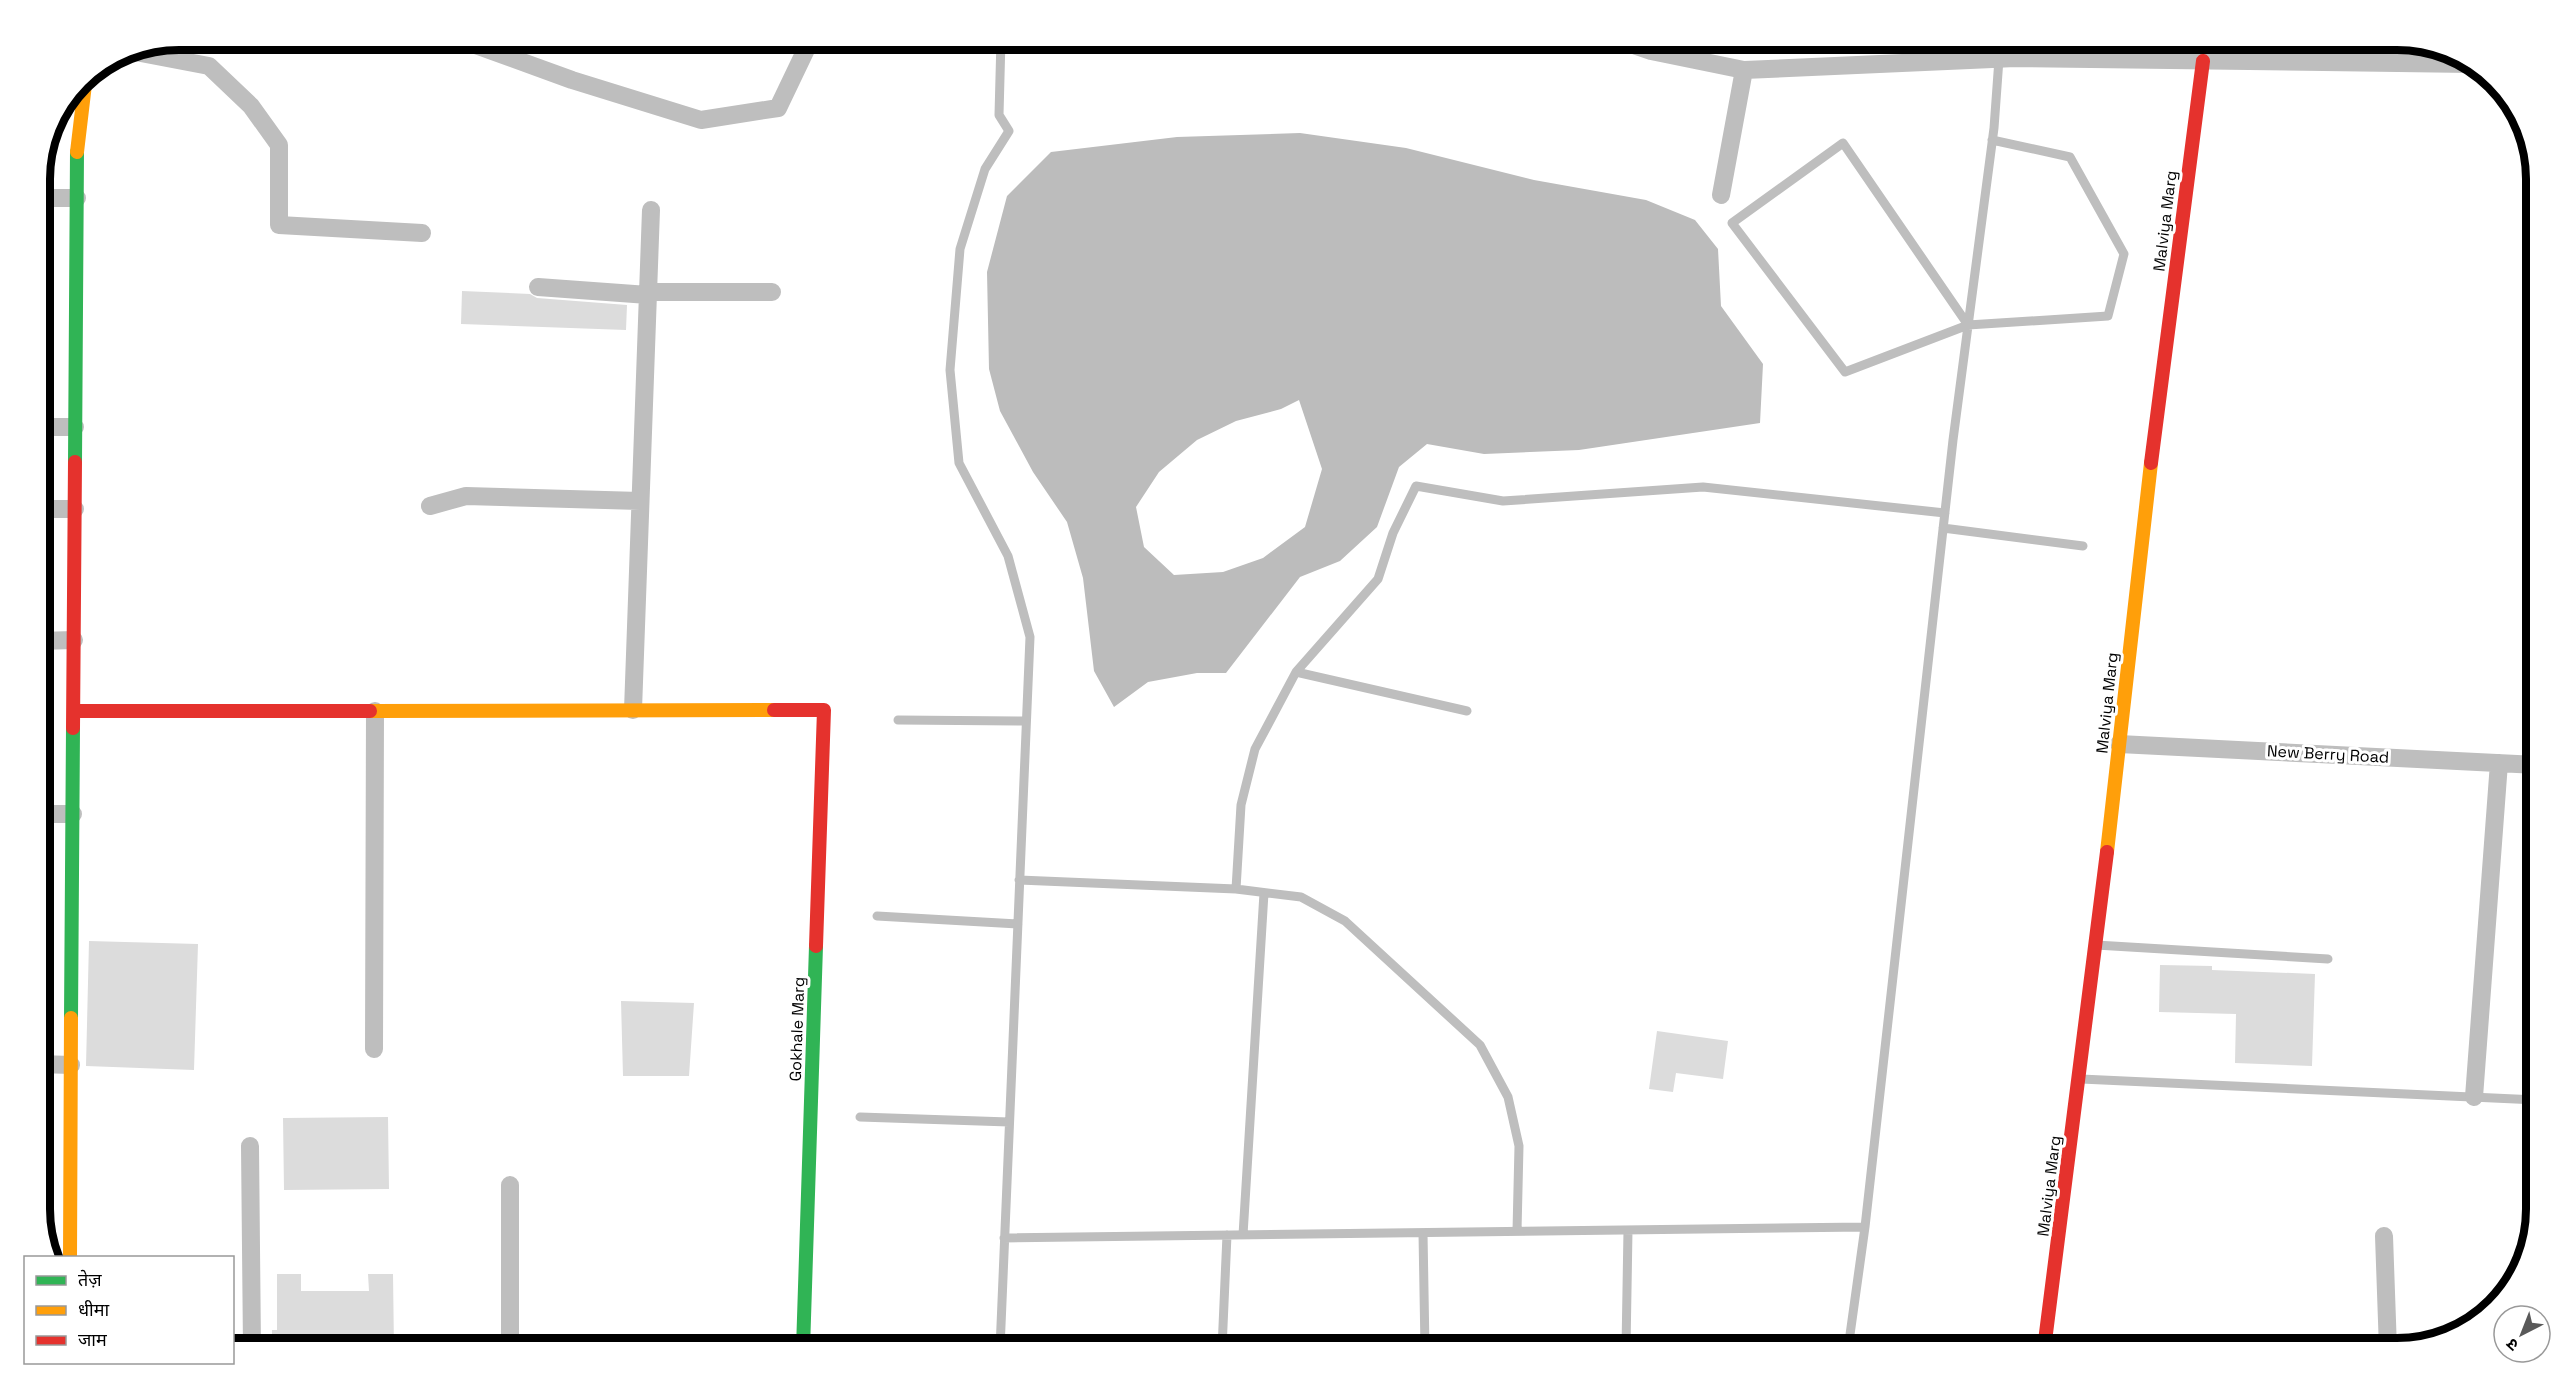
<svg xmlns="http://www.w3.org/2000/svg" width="2576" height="1388" viewBox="0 0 2576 1388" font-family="'Space Grotesk','Noto Sans Devanagari',sans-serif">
<rect width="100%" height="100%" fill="#fff"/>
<path fill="#bcbcbc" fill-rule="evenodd" d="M 1300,133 L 1406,148 L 1534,180 L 1646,200 L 1695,220 L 1718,249 L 1721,306 L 1763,364 L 1760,423 L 1579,450 L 1484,454 L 1427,444 L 1399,467 L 1377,527 L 1340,561 L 1300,577 L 1226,673 L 1197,673 L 1148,682 L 1114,707 L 1094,671 L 1083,578 L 1067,522 L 1033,472 L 1000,411 L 989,369 L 987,272 L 1007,196 L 1051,152 L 1177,137 ZM 1299,400 L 1322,469 L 1305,527 L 1263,558 L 1223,572 L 1174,575 L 1144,547 L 1136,507 L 1159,472 L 1197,440 L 1236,421 L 1281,409 Z"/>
<path fill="#dcdcdc" d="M 462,291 L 530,294 L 537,298 L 627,305 L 626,330 L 461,324 Z
M 89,941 L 198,944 L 194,1070 L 86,1066 Z
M 2160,965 L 2212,966 L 2212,970 L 2315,974 L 2312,1066 L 2235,1063 L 2236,1014 L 2159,1012 Z
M 621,1001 L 694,1003 L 689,1076 L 623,1076 Z
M 1657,1031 L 1728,1041 L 1723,1079 L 1676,1073 L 1673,1092 L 1649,1089 Z
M 388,1117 L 389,1189 L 284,1190 L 283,1118 Z
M 277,1274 L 301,1274 L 301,1291 L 369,1291 L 368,1274 L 393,1274 L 394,1349 L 272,1349 L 272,1330 L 277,1330 Z"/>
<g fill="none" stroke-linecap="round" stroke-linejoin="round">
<path stroke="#bebebe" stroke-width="9" d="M 2393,39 L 2393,64
M 2015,58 L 2015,39
M 1968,325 L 1843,143 L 1732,223 L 1845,372 L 1968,325 L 2108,316 L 2124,254 L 2070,157 L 1992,140
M 1943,528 L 2083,546
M 1296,672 L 1467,711
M 898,720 L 1026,721
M 2527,765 L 2537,647
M 1019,880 L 1236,889 L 1301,897 L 1345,921 L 1480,1045 L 1508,1097 L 1519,1146 L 1517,1231
M 1236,889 L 1241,805 L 1255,749 L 1296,672 L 1378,579 L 1393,533 L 1416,486 L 1503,501 L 1703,487 L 1945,513
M 877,916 L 1018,924
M 2096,945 L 2328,959
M 2081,1079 L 2537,1100
M 860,1117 L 1009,1122
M 1423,1233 L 1425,1349
M 1243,1235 L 1264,893
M 1004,1238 L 1865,1227
M 1000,1349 L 1030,637 L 1008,556 L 959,463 L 950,370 L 960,249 L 985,169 L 1009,131 L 999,115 L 1001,39
M 1222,1349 L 1227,1235
M 1626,1349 L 1628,1230
M 1848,1349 L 1865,1227 L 1953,440 L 1994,128 L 1999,59"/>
<path stroke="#bebebe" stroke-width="18" d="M 459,39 L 572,80 L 701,120 L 778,108 L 811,39
M 1616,39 L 1651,51 L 1744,70 L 2015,58 L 2472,64
M 125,50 L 209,66 L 251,106 L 279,145 L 279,225 L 422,233
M 1721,195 L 1744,70
M 39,198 L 77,198
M 538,287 L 648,295 L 652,292 L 772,292
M 39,427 L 75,427
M 430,506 L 466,496 L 640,501
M 39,509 L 75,509
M 39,641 L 74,640
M 633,710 L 651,210
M 2119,744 L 2537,765
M 39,814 L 73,814
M 374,1049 L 375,711
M 39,1064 L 71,1065
M 2474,1097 L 2499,763
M 250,1146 L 252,1349
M 2384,1236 L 2388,1349
M 510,1349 L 510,1185"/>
<path stroke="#30b455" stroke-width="14" d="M 75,462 L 77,152
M 71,1018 L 73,728
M 803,1349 L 816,946"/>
<path stroke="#ff9f0a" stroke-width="14" d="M 77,152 L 86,76
M 370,711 L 774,710
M 2107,852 L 2151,463
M 70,1258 L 71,1018"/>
<path stroke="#e5322d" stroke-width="14" d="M 2151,463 L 2203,61
M 774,710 L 824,710 L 816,946
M 74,711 L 370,711
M 73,728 L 75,462
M 2044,1349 L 2107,852"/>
</g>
<g text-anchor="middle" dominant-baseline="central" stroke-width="6" stroke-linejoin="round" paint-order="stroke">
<g font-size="16" fill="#000" stroke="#fff">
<text transform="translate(2165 221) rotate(-83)">Malviya Marg</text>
<text transform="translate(2107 703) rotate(-84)">Malviya Marg</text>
<text transform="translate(2328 754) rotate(3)">New Berry Road</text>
<text transform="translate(797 1029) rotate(-88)">Gokhale Marg</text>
<text transform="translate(2049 1186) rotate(-83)">Malviya Marg</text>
</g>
</g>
<path d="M0 0H2576V1388H0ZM179 50H2397A129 129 0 0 1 2526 179V1209A129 129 0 0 1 2397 1338H179A129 129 0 0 1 50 1209V179A129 129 0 0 1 179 50Z" fill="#fff" fill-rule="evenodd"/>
<path fill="none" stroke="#000" stroke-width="8" d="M179 50H2397A129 129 0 0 1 2526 179V1209A129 129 0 0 1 2397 1338H179A129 129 0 0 1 50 1209V179A129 129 0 0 1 179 50Z"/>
<rect x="24" y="1256" width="210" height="108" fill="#ffffff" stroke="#999999" stroke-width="1.5"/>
<rect x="36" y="1276" width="30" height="9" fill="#30b455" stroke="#999999" stroke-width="1.5"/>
<text x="78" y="1286" font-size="18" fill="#000000">तेज़</text>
<rect x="36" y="1306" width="30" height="9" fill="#ff9f0a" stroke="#999999" stroke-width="1.5"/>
<text x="78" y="1316" font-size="18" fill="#000000">धीमा</text>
<rect x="36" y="1336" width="30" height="9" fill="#e5322d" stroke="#999999" stroke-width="1.5"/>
<text x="78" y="1346" font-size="18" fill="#000000">जाम</text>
<g transform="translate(2522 1334) rotate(222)"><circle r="28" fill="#ffffff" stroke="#999999" stroke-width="1.5"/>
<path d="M0-4.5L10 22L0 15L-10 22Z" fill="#595959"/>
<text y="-9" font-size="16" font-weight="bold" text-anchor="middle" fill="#000000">उ</text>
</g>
</svg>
